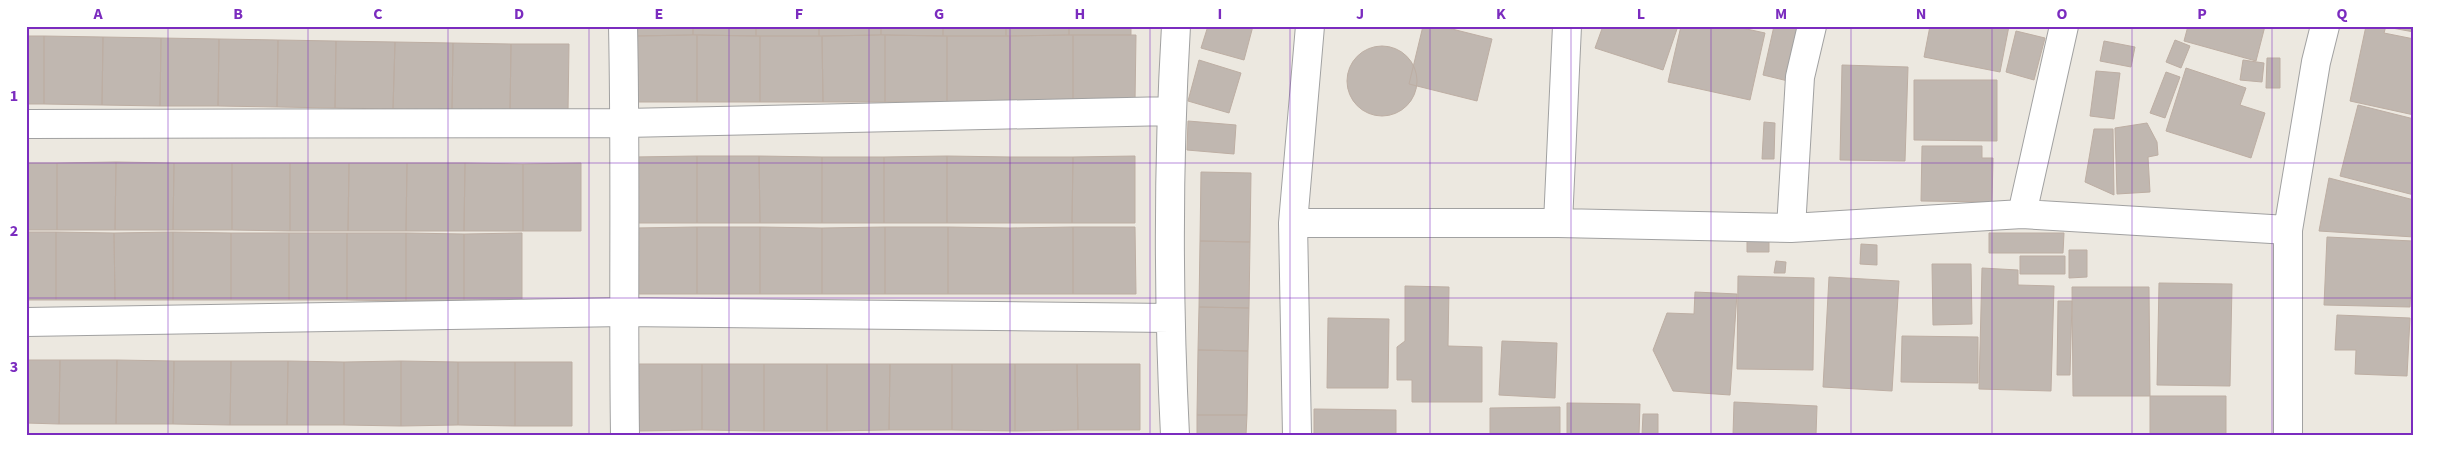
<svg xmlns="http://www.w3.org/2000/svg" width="2440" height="461" viewBox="0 0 2440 461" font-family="'Source Sans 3',sans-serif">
<rect width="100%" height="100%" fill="#ece8e0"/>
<path fill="#c0b7b0" stroke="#bdaea3" d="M 630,26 L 693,26 L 693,35 L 630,36 Z
M 693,26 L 756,26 L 756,36 L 693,35 Z
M 756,26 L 819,26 L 819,36 L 756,36 Z
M 819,26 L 881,26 L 881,35 L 819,36 Z
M 881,26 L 943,26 L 943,36 L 881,35 Z
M 943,26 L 1006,26 L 1006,36 L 943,36 Z
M 1006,26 L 1069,26 L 1069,35 L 1006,36 Z
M 1069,26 L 1131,26 L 1131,35 L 1069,35 Z
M 1208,26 L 1253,26 L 1244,60 L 1201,48 Z
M 1423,26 L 1440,26 L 1492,39 L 1477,101 L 1409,84 Z
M 1603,26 L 1678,26 L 1663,70 L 1595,48 Z
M 1681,26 L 1733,26 L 1765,33 L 1750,100 L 1668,82 Z
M 1774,26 L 1799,26 L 1788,81 L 1763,75 Z
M 1930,26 L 2009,26 L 2000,72 L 1924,57 Z
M 2188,26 L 2265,26 L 2256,61 L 2184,41 Z
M 2366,26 L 2386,26 L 2384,33 L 2414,39 L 2414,115 L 2350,101 Z
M 2392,26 L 2414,26 L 2414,32 L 2392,28 Z
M 2016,31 L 2045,38 L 2034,80 L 2006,72 Z
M 697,35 L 760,36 L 760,102 L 697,102 Z
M 697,35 L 697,102 L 634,102 L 635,36 Z
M 885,35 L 885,102 L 823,102 L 822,36 Z
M 885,35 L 947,36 L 947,102 L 885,102 Z
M 1073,35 L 1136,35 L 1135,102 L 1073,102 Z
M 1073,35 L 1073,102 L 1010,102 L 1010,36 Z
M 26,36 L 44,36 L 44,104 L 26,104 Z
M 44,36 L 103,37 L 102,105 L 44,104 Z
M 760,36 L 822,36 L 823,102 L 760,102 Z
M 947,36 L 1010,36 L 1010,102 L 947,102 Z
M 103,37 L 161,38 L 160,106 L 102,105 Z
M 161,38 L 219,39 L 218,106 L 160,106 Z
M 219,39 L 278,40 L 277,107 L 218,106 Z
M 278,40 L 336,41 L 335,108 L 277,107 Z
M 2175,40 L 2190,46 L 2181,68 L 2166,62 Z
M 336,41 L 395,42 L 393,109 L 335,108 Z
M 2104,41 L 2135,47 L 2131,67 L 2100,61 Z
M 395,42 L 453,43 L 452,110 L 393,109 Z
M 453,43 L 511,44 L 510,111 L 452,110 Z
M 511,44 L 569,44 L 568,112 L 510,111 Z
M1347 81a35 35 0 1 1 70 0a35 35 0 1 1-70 0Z
M 2267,58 L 2280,58 L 2280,88 L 2266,88 Z
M 1199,60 L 1241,73 L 1229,113 L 1188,101 Z
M 2243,60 L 2264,63 L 2262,82 L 2240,80 Z
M 1842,65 L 1908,67 L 1905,161 L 1840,160 Z
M 2186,68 L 2246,88 L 2240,105 L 2265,113 L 2251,158 L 2166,131 Z
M 2096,71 L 2120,73 L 2114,119 L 2090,116 Z
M 2166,72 L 2180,77 L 2165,118 L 2150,113 Z
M 1914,80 L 1997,80 L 1997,141 L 1914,140 Z
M 2358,105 L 2414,119 L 2414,195 L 2340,176 Z
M 1188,121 L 1236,125 L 1234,154 L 1187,150 Z
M 1764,122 L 1775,123 L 1774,159 L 1762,159 Z
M 2147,123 L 2157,142 L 2158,155 L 2148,157 L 2150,192 L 2117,194 L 2115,128 Z
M 2094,129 L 2113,129 L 2114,195 L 2085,182 Z
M 1922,146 L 1982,146 L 1982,158 L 1993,158 L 1992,202 L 1921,201 Z
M 697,156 L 759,156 L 760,223 L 697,223 Z
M 697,156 L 697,223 L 634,223 L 634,157 Z
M 759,156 L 822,157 L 822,223 L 760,223 Z
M 947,156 L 1010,157 L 1010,223 L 947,223 Z
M 947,156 L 947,223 L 884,223 L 884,157 Z
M 1135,156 L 1135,223 L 1072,223 L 1073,157 Z
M 822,157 L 884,157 L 884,223 L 822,223 Z
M 1010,157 L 1073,157 L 1072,223 L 1010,223 Z
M 116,162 L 174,163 L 173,230 L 115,230 Z
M 116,162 L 115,230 L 57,230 L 57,163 Z
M 26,163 L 57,163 L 57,230 L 26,230 Z
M 174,163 L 232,163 L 232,230 L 173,230 Z
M 232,163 L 290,163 L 290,231 L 232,230 Z
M 290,163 L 349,163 L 348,231 L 290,231 Z
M 349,163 L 407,163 L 406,231 L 348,231 Z
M 407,163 L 465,163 L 464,231 L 406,231 Z
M 465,163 L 523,164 L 523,231 L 464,231 Z
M 581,163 L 581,231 L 523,231 L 523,164 Z
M 1201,172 L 1251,173 L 1250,242 L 1200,241 Z
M 2329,178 L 2414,200 L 2414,237 L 2319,231 Z
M 697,227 L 760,227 L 760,294 L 697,294 Z
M 697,227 L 697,294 L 635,294 L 635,228 Z
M 760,227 L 822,228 L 822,294 L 760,294 Z
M 885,227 L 948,227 L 948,294 L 885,294 Z
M 885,227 L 885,294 L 822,294 L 822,228 Z
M 948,227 L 1010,228 L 1010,294 L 948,294 Z
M 1073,227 L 1073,294 L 1010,294 L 1010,228 Z
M 1073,227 L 1135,227 L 1136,294 L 1073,294 Z
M 26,232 L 56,232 L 56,300 L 26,300 Z
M 56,232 L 114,233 L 115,300 L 56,300 Z
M 173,232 L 231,233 L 231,300 L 173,300 Z
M 173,232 L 173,300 L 115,300 L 114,233 Z
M 1747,232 L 1769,233 L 1769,252 L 1747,252 Z
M 231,233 L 289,233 L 289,300 L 231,300 Z
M 289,233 L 347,233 L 347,300 L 289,300 Z
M 347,233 L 406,233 L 406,301 L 347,300 Z
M 406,233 L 464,234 L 464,301 L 406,301 Z
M 522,233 L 522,301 L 464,301 L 464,234 Z
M 1989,233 L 2064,233 L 2063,253 L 1989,253 Z
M 2327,237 L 2413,241 L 2410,307 L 2324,305 Z
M 1200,241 L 1250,242 L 1249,308 L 1199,307 Z
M 1861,244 L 1877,245 L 1877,265 L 1860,264 Z
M 2069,250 L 2087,250 L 2087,277 L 2069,278 Z
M 2020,256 L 2065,256 L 2065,274 L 2020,274 Z
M 1776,261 L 1786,262 L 1785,273 L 1774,273 Z
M 1932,264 L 1971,264 L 1972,324 L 1933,325 Z
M 1982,268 L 2018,270 L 2018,285 L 2054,286 L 2051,391 L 1979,389 Z
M 1738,276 L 1814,278 L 1813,370 L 1737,369 Z
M 1829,277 L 1899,281 L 1892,391 L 1823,387 Z
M 2159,283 L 2232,284 L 2230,386 L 2157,385 Z
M 1405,286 L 1449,287 L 1448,346 L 1482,347 L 1482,402 L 1412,402 L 1412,380 L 1397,380 L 1397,347 L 1405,341 Z
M 2072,287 L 2149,287 L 2150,396 L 2073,396 Z
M 1695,292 L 1737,294 L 1730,395 L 1673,391 L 1653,350 L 1667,313 L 1694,314 Z
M 2058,301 L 2072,301 L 2070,375 L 2057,375 Z
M 1199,307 L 1249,308 L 1248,351 L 1198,350 Z
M 2337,315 L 2410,318 L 2407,376 L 2355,374 L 2356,350 L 2335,350 Z
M 1328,318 L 1389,319 L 1388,388 L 1327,388 Z
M 1902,336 L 1978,337 L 1978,383 L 1901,382 Z
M 1502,341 L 1557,343 L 1555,398 L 1499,395 Z
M 1198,350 L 1248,351 L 1247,415 L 1197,415 Z
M 26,360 L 60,360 L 59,424 L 26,423 Z
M 60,360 L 117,360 L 116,424 L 59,424 Z
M 117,360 L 174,361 L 173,424 L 116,424 Z
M 174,361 L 231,361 L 230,425 L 173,424 Z
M 231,361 L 288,361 L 287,425 L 230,425 Z
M 288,361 L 344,362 L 344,425 L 287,425 Z
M 401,361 L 401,426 L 344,425 L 344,362 Z
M 401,361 L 458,362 L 458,425 L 401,426 Z
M 458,362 L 515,362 L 515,426 L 458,425 Z
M 515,362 L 572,362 L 572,426 L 515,426 Z
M 639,364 L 702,364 L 702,430 L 639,431 Z
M 702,364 L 764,364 L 764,431 L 702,430 Z
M 764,364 L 827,364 L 827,431 L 764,431 Z
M 827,364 L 890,364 L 889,430 L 827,431 Z
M 890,364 L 952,364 L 952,430 L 889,430 Z
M 952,364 L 1015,364 L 1015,431 L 952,430 Z
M 1015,364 L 1077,364 L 1078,430 L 1015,431 Z
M 1077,364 L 1140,364 L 1140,430 L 1078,430 Z
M 2150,396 L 2226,396 L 2226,435 L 2150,435 Z
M 1734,402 L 1817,406 L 1816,435 L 1733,435 Z
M 1567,403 L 1640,404 L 1639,435 L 1567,435 Z
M 1560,407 L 1560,435 L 1490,435 L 1490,408 Z
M 1314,409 L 1396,410 L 1396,435 L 1314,435 Z
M 1643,414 L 1658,414 L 1658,435 L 1642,435 Z
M 1197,415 L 1247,415 L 1246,435 L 1197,435 Z"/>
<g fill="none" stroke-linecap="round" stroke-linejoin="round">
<defs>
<path id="minor" d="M 623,26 C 626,162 623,299 625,435
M 26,124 L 625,123 L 1171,111
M 2022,214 L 2064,26
M 1293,223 L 1558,223 L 1791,228 L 2022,214 L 2288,230
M 1558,223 L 1567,26
M 1791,228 L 1800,77 L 1812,26
M 26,322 L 623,312 L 1169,318
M 1175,435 C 1168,298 1168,162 1176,26
M 1297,435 L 1293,223 L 1310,26
M 2288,435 L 2288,230 L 2316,62 L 2325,26"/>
</defs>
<use href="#minor" stroke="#a1a1a1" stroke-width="30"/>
<use href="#minor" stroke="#fff" stroke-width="28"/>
</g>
<path fill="none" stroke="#7b2cbf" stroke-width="1" stroke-opacity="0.55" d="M 168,26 L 168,435M 308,26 L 308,435M 448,26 L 448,435M 589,26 L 589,435M 729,26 L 729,435M 869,26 L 869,435M 1010,26 L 1010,435M 1150,26 L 1150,435M 1290,26 L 1290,435M 1430,26 L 1430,435M 1571,26 L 1571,435M 1711,26 L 1711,435M 1851,26 L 1851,435M 1992,26 L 1992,435M 2132,26 L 2132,435M 2272,26 L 2272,435M 26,163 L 2414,163M 26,298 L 2414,298"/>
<rect width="2440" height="461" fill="none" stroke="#ffffff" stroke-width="55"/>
<rect x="28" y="28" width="2384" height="406" fill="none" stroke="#7b2cbf" stroke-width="2"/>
<g font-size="16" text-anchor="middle" font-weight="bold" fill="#7b2cbf">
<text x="98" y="19">A</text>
<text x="238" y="19">B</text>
<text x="378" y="19">C</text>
<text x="519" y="19">D</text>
<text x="659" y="19">E</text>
<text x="799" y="19">F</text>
<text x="939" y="19">G</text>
<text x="1080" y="19">H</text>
<text x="1220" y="19">I</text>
<text x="1360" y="19">J</text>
<text x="1501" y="19">K</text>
<text x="1641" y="19">L</text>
<text x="1781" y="19">M</text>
<text x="1921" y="19">N</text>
<text x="2062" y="19">O</text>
<text x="2202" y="19">P</text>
<text x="2342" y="19">Q</text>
<text x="14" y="101">1</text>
<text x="14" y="236">2</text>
<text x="14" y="372">3</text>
</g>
</svg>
